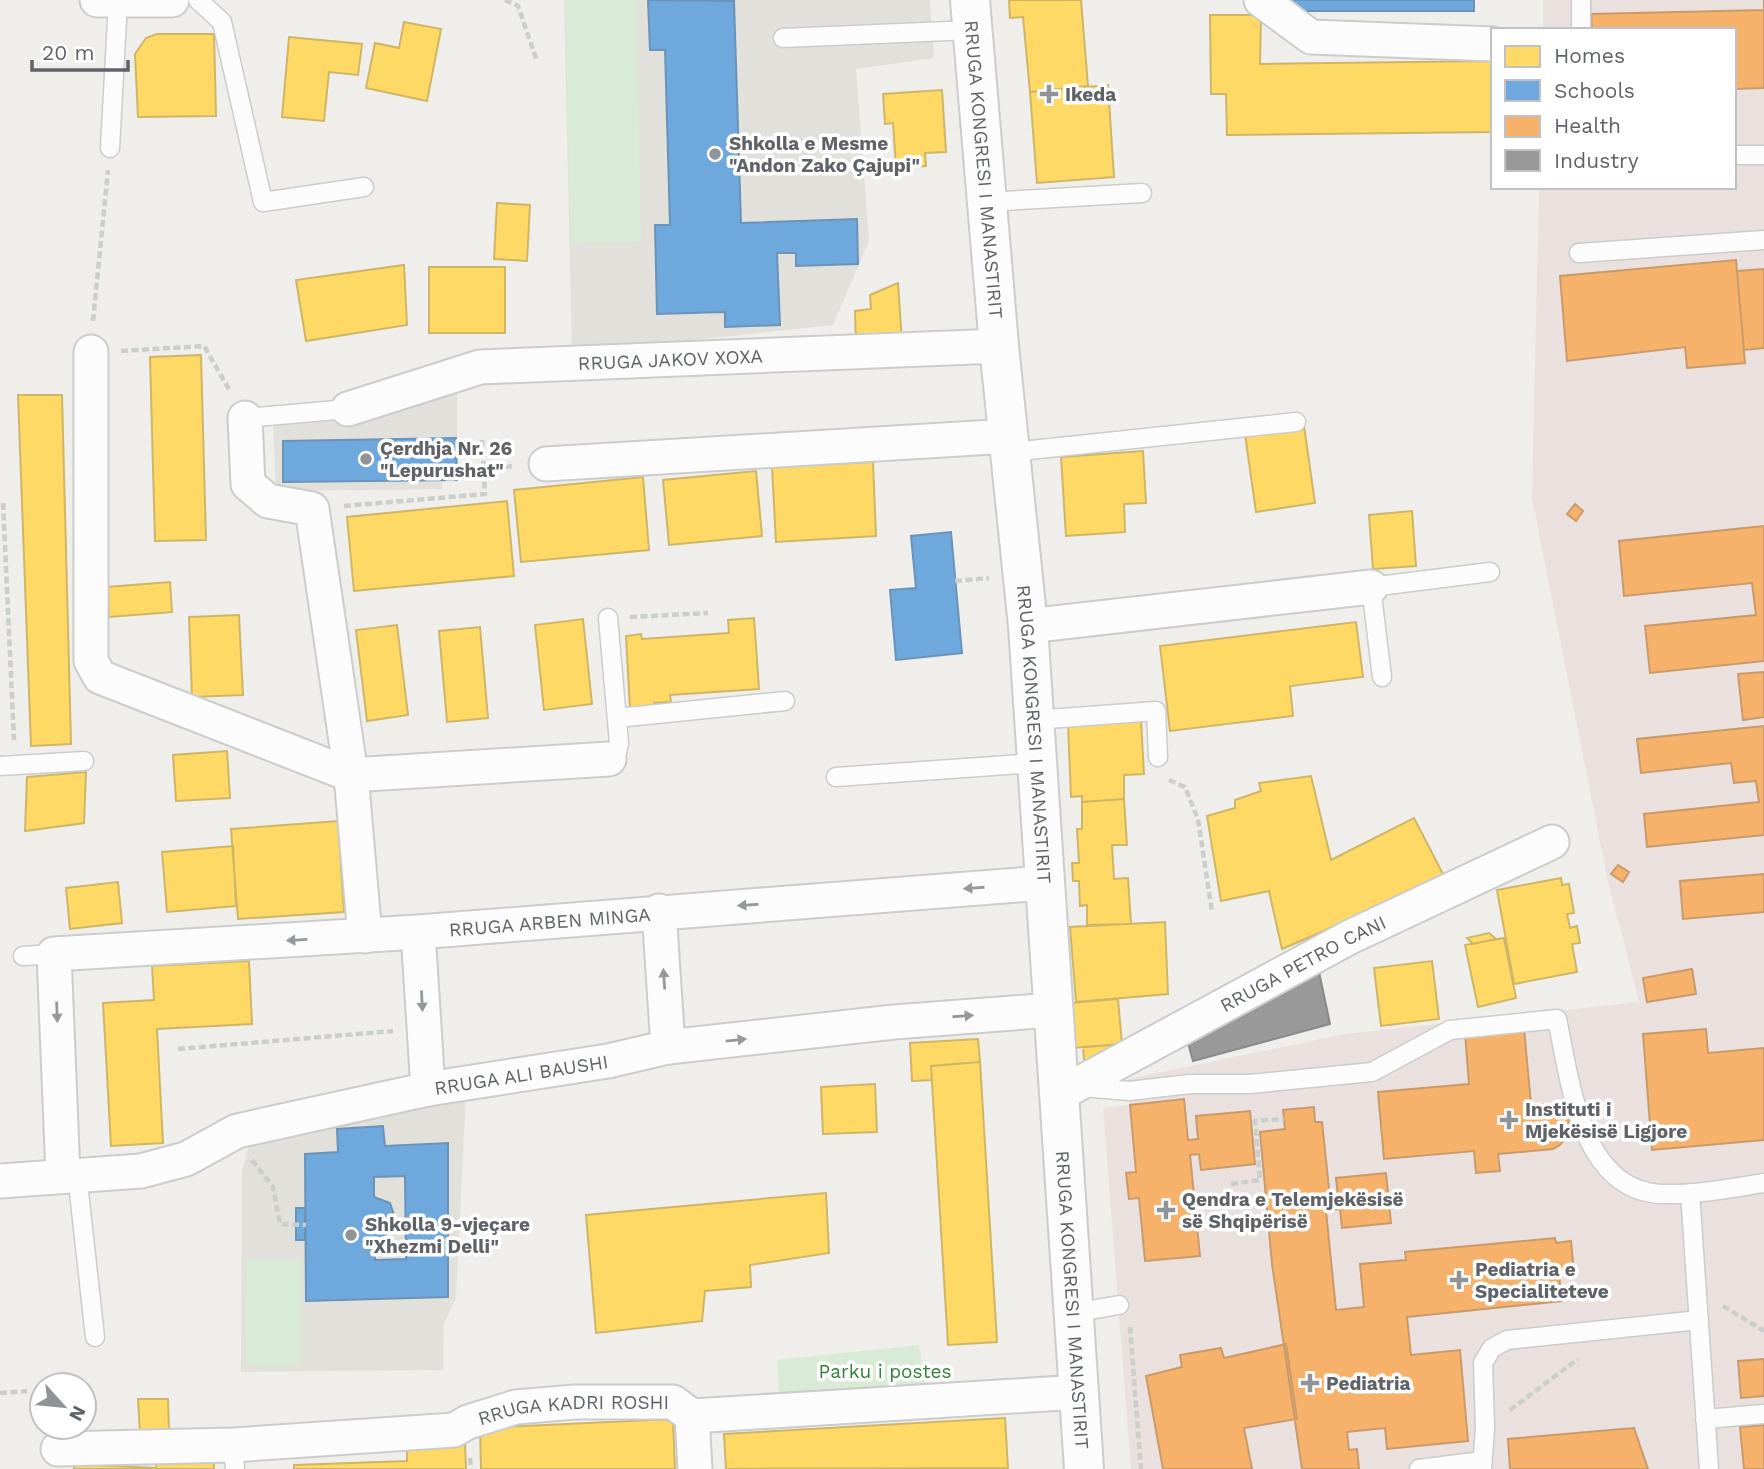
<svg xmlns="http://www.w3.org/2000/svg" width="1764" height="1469" viewBox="0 0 1764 1469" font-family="'Work Sans',sans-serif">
<rect width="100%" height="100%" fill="#efeeea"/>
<path fill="#e2e0da" d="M 564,0 L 930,0 L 934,58 L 856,69 L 869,241 L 833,325 L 572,353 Z
M 457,389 L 457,480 L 442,480 L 442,489 L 276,491 L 273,423 Z
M 466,1093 L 456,1298 L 444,1324 L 443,1370 L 241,1372 L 242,1172 L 252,1134 Z"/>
<path fill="#eae0de" d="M 1543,0 L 1764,0 L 1764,1469 L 1131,1469 L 1103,1108 L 1129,1105 L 1128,1079 L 1345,1034 L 1639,1002 L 1607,877 L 1532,498 L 1539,187 L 1734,187 L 1734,30 L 1543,30 Z"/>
<path fill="#d8ebd6" d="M 565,0 L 636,0 L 641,241 L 571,243 Z
M 246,1260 L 302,1260 L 301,1365 L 246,1365 Z
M 919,1345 L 926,1386 L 779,1398 L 777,1360 Z"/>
<path fill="#ffd966" stroke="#cfb667" stroke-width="2" d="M 1009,0 L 1081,0 L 1088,86 L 1030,92 L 1023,17 L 1010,18 Z
M 1210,15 L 1261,15 L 1260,64 L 1493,61 L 1493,132 L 1227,135 L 1226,94 L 1211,94 Z
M 404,22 L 441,29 L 427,101 L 366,88 L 375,43 L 399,48 Z
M 157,34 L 214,34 L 216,116 L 138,117 L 135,54 L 146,38 Z
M 289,37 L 362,44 L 358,75 L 329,72 L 324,121 L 282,117 Z
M 1108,85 L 1114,177 L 1037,183 L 1030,92 Z
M 942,90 L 946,152 L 925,153 L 926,166 L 896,168 L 893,123 L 885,124 L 883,94 Z
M 497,203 L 530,205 L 527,261 L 494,259 Z
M 404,265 L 407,325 L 306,341 L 296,280 Z
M 429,267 L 505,267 L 505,333 L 429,333 Z
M 898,283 L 902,342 L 856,344 L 855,311 L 871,309 L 870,295 Z
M 201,355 L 206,540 L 155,541 L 150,357 Z
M 18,395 L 62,395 L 71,744 L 31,746 Z
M 1304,426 L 1315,503 L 1256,512 L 1245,434 Z
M 1143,451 L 1146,503 L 1124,504 L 1125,532 L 1066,536 L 1061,457 Z
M 873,462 L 876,536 L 776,542 L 772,467 Z
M 756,471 L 762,536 L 669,545 L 663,480 Z
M 643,477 L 649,550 L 521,562 L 514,490 Z
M 507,501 L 514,576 L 354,591 L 347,517 Z
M 1412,511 L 1416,566 L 1373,569 L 1369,515 Z
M 170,582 L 172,612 L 109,617 L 107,587 Z
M 239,615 L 243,695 L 192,697 L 189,617 Z
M 754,618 L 759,689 L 670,695 L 671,702 L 654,703 L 655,708 L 630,709 L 626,636 L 641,634 L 642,639 L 729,633 L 728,620 Z
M 583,619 L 592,704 L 544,710 L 535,625 Z
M 1356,622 L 1363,677 L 1290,686 L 1293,716 L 1170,731 L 1160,646 Z
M 397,625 L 408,715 L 367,721 L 356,630 Z
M 480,627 L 488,718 L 447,722 L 439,631 Z
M 1141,720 L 1144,774 L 1124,775 L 1124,799 L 1082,802 L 1082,796 L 1071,797 L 1068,724 Z
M 227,751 L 230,798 L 176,801 L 173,755 Z
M 86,772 L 84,823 L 25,831 L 27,777 Z
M 1311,776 L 1331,860 L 1414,818 L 1445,878 L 1282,949 L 1269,891 L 1221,901 L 1207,816 L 1235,808 L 1235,800 L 1261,791 L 1259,783 Z
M 1124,799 L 1127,845 L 1112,845 L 1114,879 L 1128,878 L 1131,924 L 1087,925 L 1087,905 L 1080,906 L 1079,881 L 1073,881 L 1072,863 L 1079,863 L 1077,829 L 1082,829 L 1082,802 Z
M 338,821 L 344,912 L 238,919 L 231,829 Z
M 233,846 L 236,906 L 167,912 L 162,852 Z
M 1561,878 L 1562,885 L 1569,884 L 1574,913 L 1567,914 L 1570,928 L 1577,926 L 1580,943 L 1572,944 L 1577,972 L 1514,984 L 1497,890 Z
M 118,882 L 122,923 L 70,929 L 66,888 Z
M 1165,922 L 1168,994 L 1076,1002 L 1070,927 Z
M 1489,933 L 1496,939 L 1473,944 L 1467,938 Z
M 1504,938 L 1516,998 L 1478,1007 L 1465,945 Z
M 249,961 L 252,1024 L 157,1029 L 163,1143 L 111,1146 L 103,1003 L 154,1000 L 152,966 Z
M 1432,961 L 1439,1019 L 1381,1026 L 1374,968 Z
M 1118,999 L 1122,1044 L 1073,1048 L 1069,1003 Z
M 978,1039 L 980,1062 L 931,1066 L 932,1080 L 912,1081 L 910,1043 Z
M 1122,1044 L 1085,1071 L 1083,1047 Z
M 980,1062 L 997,1342 L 948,1345 L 931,1066 Z
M 875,1084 L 877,1132 L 823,1134 L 821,1087 Z
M 826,1193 L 829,1253 L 750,1265 L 751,1287 L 705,1291 L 702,1321 L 596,1333 L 586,1215 Z
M 138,1399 L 168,1399 L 169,1431 L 140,1433 Z
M 1005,1418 L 1008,1468 L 726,1469 L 724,1434 Z
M 673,1419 L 675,1469 L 481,1469 L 480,1428 Z
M 465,1444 L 466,1469 L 294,1469 L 294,1465 L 407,1461 L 407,1446 Z
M 213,1451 L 214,1469 L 74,1469 L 74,1464 L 156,1468 L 157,1456 Z"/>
<path fill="#6fa8dc" stroke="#6a93b9" stroke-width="2" fill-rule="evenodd" d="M 648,0 L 734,1 L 741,223 L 857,219 L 858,264 L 796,266 L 796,253 L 777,253 L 780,325 L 725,327 L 725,312 L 657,314 L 655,225 L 670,225 L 665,50 L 650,50 Z
M 1289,0 L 1474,0 L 1474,11 L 1289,11 Z
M 456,438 L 457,480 L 283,482 L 283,441 Z
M 951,532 L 962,653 L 896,660 L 890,590 L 916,588 L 911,536 Z
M 383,1126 L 385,1146 L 448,1143 L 448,1297 L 306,1301 L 305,1154 L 338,1152 L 337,1129 ZM 405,1176 L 406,1259 L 375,1260 L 375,1238 L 387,1234 L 395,1218 L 390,1203 L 374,1197 L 374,1177 Z
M 296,1208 L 305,1208 L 305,1240 L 296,1240 Z"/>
<path fill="#f6b26b" stroke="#c99a6a" stroke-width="2" d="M 1764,0 L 1764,88 L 1734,89 L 1734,30 L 1592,30 L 1591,14 L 1764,10 Z
M 1736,260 L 1745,363 L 1687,368 L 1685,347 L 1567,361 L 1560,276 Z
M 1764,269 L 1764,348 L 1744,350 L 1737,271 Z
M 1575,504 L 1583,511 L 1576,521 L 1567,514 Z
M 1764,526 L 1764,661 L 1650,673 L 1645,626 L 1756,615 L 1752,583 L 1624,596 L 1619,541 Z
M 1764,672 L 1764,717 L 1743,720 L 1738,674 Z
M 1764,726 L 1764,835 L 1647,847 L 1644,814 L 1759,802 L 1756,781 L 1734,783 L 1731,763 L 1641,773 L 1637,739 Z
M 1618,865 L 1629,872 L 1623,882 L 1611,874 Z
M 1764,874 L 1764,912 L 1683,919 L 1680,881 Z
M 1692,969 L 1696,994 L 1647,1002 L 1643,978 Z
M 1524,1028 L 1531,1104 L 1557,1105 L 1568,1116 L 1570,1132 L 1560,1145 L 1553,1149 L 1498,1154 L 1500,1171 L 1476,1173 L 1474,1151 L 1384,1159 L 1378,1092 L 1469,1084 L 1465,1033 Z
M 1706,1029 L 1708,1053 L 1764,1048 L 1764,1140 L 1652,1150 L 1643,1034 Z
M 1184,1099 L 1188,1140 L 1198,1139 L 1196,1116 L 1250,1111 L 1255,1164 L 1201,1170 L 1199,1154 L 1190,1155 L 1200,1256 L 1145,1261 L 1139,1198 L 1129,1199 L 1126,1173 L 1136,1172 L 1130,1105 Z
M 1314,1107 L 1315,1122 L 1322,1122 L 1330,1198 L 1338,1197 L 1336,1178 L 1386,1173 L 1391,1223 L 1342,1228 L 1340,1209 L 1326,1211 L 1336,1310 L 1364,1307 L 1360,1264 L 1406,1260 L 1405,1252 L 1555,1238 L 1556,1243 L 1571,1241 L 1574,1273 L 1559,1275 L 1562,1301 L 1407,1317 L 1411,1355 L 1460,1350 L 1468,1441 L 1387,1449 L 1385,1428 L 1347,1432 L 1349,1450 L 1357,1449 L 1359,1469 L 1302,1469 L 1272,1264 L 1260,1132 L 1285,1129 L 1283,1110 Z
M 1286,1344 L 1297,1419 L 1244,1428 L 1252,1469 L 1163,1469 L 1146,1376 L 1182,1367 L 1180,1355 L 1221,1348 L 1224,1358 Z
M 1764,1359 L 1764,1396 L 1741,1398 L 1738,1361 Z
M 1764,1425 L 1764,1469 L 1744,1469 L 1740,1427 Z
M 1634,1428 L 1648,1469 L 1510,1469 L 1508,1439 Z"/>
<path fill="#999" stroke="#88898a" stroke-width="2" d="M 1318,967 L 1330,1024 L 1193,1061 L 1185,1032 Z"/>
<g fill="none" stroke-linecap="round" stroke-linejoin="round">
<defs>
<path id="service" d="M 198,0 L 222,22 L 263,202 L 364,187
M 1581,30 L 1581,0
M 783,38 L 972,30
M 110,148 L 118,1
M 1734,155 L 1764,155
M 987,202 L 1142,193
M 1579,253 L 1764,240
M 245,418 L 348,409
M 1011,452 L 1296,422
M 608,618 L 619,743 L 617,753 L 609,759
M 1382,677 L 1371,587 L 1490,572
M 617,718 L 785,701
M 1034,720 L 1156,711 L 1158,757
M 0,766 L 84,761
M 836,777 L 1037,763
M 23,956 L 54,954
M 1081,1087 L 1129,1091 L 1190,1084 L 1250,1084 L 1372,1072 L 1450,1030 L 1557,1019 C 1570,1079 1580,1191 1662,1194 C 1696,1195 1731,1188 1764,1183
M 77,1174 L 95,1337
M 1690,1193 L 1709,1469
M 1073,1313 L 1119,1305
M 1705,1419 L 1764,1414
M 233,1445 L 235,1469
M 1419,1469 L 1482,1461
M 1482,1469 L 1485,1428 L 1483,1363 L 1492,1348 L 1507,1340 L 1699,1320"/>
<g id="minor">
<path d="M 97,0 L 172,0"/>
<path d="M 1261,0 L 1311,37 L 1493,44"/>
<path d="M 91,352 L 91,661 L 100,677 L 351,775 L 609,759"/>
<path id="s1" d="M 348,409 L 480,367 L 999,346"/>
<path d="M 245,418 L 248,484 L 268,501 L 312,509 L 351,775 L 365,936"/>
<path d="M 546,464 L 1009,436"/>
<path d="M 1028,626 L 1371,587"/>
<path d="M 659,911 L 668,1047"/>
<path d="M 418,932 L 428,1089"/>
<path id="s2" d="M 1058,1095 L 1350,937 L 1552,842"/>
<path id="s3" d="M 63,1175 L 54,954 L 418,932 L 1043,883"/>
<path id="s4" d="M 0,1181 L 141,1171 L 186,1159 L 237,1131 L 428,1089 L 608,1061 L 668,1047 L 894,1022 L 1052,1010"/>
<path d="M 692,1416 L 695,1469"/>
<path id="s5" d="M 58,1449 L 233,1445 L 454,1430 L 468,1422 L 516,1407 L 575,1402 L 673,1402 L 692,1416 L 1079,1392"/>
</g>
<g id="tertiary">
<path id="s6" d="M 970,0 L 999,346 L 1028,626 L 1084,1469"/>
</g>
</defs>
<use href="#service" stroke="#cbcccc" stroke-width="21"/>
<use href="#minor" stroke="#cbcccc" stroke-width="37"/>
<use href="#tertiary" stroke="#cbcccc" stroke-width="42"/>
<path stroke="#cacfcc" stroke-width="4.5" stroke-dasharray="7 3.5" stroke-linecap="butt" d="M 505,0 L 518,6 L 537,61
M 93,321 L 108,170
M 121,351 L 204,346 L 230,391
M 484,469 L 514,466
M 3,503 L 14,740
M 344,506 L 485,494 L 482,440
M 955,581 L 989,578
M 630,617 L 708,613
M 1169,780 L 1185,787 L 1198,819 L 1212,912
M 178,1049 L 393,1031
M 252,1160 L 273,1187 L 280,1224 L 306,1225
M 1231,1184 L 1260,1180 L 1255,1121 L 1284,1119
M 1723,1306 L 1764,1331
M 1130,1327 L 1141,1469
M 0,1393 L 27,1391
M 1510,1410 L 1578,1359
M 470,1458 L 471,1469"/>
<use href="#service" stroke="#fdfcfc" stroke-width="18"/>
<use href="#minor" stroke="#fdfcfc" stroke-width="33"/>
<use href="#tertiary" stroke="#fdfcfc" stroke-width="38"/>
</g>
<defs><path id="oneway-solid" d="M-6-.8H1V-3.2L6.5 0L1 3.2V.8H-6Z" transform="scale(1.75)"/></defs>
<g fill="#96999c">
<use href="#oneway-solid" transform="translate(974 888) rotate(176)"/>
<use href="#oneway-solid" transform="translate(748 905) rotate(176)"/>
<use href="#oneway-solid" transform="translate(297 940) rotate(177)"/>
<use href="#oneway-solid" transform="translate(664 979) rotate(-94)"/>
<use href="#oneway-solid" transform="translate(422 1001) rotate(87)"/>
<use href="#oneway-solid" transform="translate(57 1012) rotate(88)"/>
<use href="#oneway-solid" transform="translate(963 1016) rotate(-4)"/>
<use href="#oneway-solid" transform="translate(736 1040) rotate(-6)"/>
</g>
<g fill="#919496" stroke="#fff" stroke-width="2.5">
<path d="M1045.5 83.5h7v7h7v7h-7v7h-7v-7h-7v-7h7z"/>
<circle cx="715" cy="154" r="7"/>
<circle cx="366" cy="459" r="7"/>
<path d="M1505.5 1109.5h7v7h7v7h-7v7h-7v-7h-7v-7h7z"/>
<path d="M1162.5 1199.5h7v7h7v7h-7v7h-7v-7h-7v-7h7z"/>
<circle cx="351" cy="1235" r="7"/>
<path d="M1455.5 1269.5h7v7h7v7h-7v7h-7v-7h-7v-7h7z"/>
<path d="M1306.5 1372.5h7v7h7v7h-7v7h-7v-7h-7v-7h7z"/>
</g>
<g text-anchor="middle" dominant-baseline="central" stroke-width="7" stroke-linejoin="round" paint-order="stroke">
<g font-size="19" font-weight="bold" fill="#5f6368" stroke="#fff" text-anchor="start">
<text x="1065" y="94">Ikeda</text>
<text x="729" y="143">Shkolla e Mesme<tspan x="729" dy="22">"Andon Zako Çajupi"</tspan></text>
<text x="380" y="448">Çerdhja Nr. 26<tspan x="380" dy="22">"Lepurushat"</tspan></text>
<text x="1525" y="1109">Instituti i<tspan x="1525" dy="22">Mjekësisë Ligjore</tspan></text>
<text x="1182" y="1199">Qendra e Telemjekësisë<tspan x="1182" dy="22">së Shqipërisë</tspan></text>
<text x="365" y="1224">Shkolla 9-vjeçare<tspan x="365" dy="22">"Xhezmi Delli"</tspan></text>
<text x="1475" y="1269">Pediatria e<tspan x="1475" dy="22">Specialiteteve</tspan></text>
<text x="1326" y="1383">Pediatria</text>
</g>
<g font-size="19" fill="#5f6368" stroke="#fff">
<text stroke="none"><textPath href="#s6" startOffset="170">RRUGA KONGRESI I MANASTIRIT</textPath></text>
<text stroke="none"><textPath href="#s1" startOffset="329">RRUGA JAKOV XOXA</textPath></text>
<text stroke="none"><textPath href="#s6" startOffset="737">RRUGA KONGRESI I MANASTIRIT</textPath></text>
<text stroke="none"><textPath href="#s3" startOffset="718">RRUGA ARBEN MINGA</textPath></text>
<text stroke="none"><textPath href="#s2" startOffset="278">RRUGA PETRO CANI</textPath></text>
<text stroke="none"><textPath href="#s4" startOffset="536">RRUGA ALI BAUSHI</textPath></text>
<text stroke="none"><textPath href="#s6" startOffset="1304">RRUGA KONGRESI I MANASTIRIT</textPath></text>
<text stroke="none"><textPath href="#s5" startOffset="520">RRUGA KADRI ROSHI</textPath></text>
</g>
<g font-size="19" fill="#348238" stroke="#fff">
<text x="885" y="1371">Parku i postes</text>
</g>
</g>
<rect x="1491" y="28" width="245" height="161" fill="#ffffff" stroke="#bfc1c3" stroke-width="2"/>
<rect x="1505" y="46" width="35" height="21" fill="#ffd966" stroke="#bfc1c3" stroke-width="2"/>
<text x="1554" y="63" font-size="21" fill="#5f6368">Homes</text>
<rect x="1505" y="80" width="35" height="21" fill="#6fa8dc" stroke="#bfc1c3" stroke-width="2"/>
<text x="1554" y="98" font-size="21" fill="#5f6368">Schools</text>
<rect x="1505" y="116" width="35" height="21" fill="#f6b26b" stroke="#bfc1c3" stroke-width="2"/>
<text x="1554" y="133" font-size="21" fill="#5f6368">Health</text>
<rect x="1505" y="150" width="35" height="21" fill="#999999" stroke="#bfc1c3" stroke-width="2"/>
<text x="1554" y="168" font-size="21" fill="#5f6368">Industry</text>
<g transform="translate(63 1406) rotate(117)"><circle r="33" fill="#ffffff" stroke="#bfc1c3" stroke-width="2"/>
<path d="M0-5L12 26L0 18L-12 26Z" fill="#919496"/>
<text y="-10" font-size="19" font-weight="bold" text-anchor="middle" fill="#5f6368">N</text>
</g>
<path d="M32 60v10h96v-10" fill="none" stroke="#5f6368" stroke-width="3.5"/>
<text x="42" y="60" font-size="21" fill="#5f6368" stroke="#ffffff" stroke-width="5" paint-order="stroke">20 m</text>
</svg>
